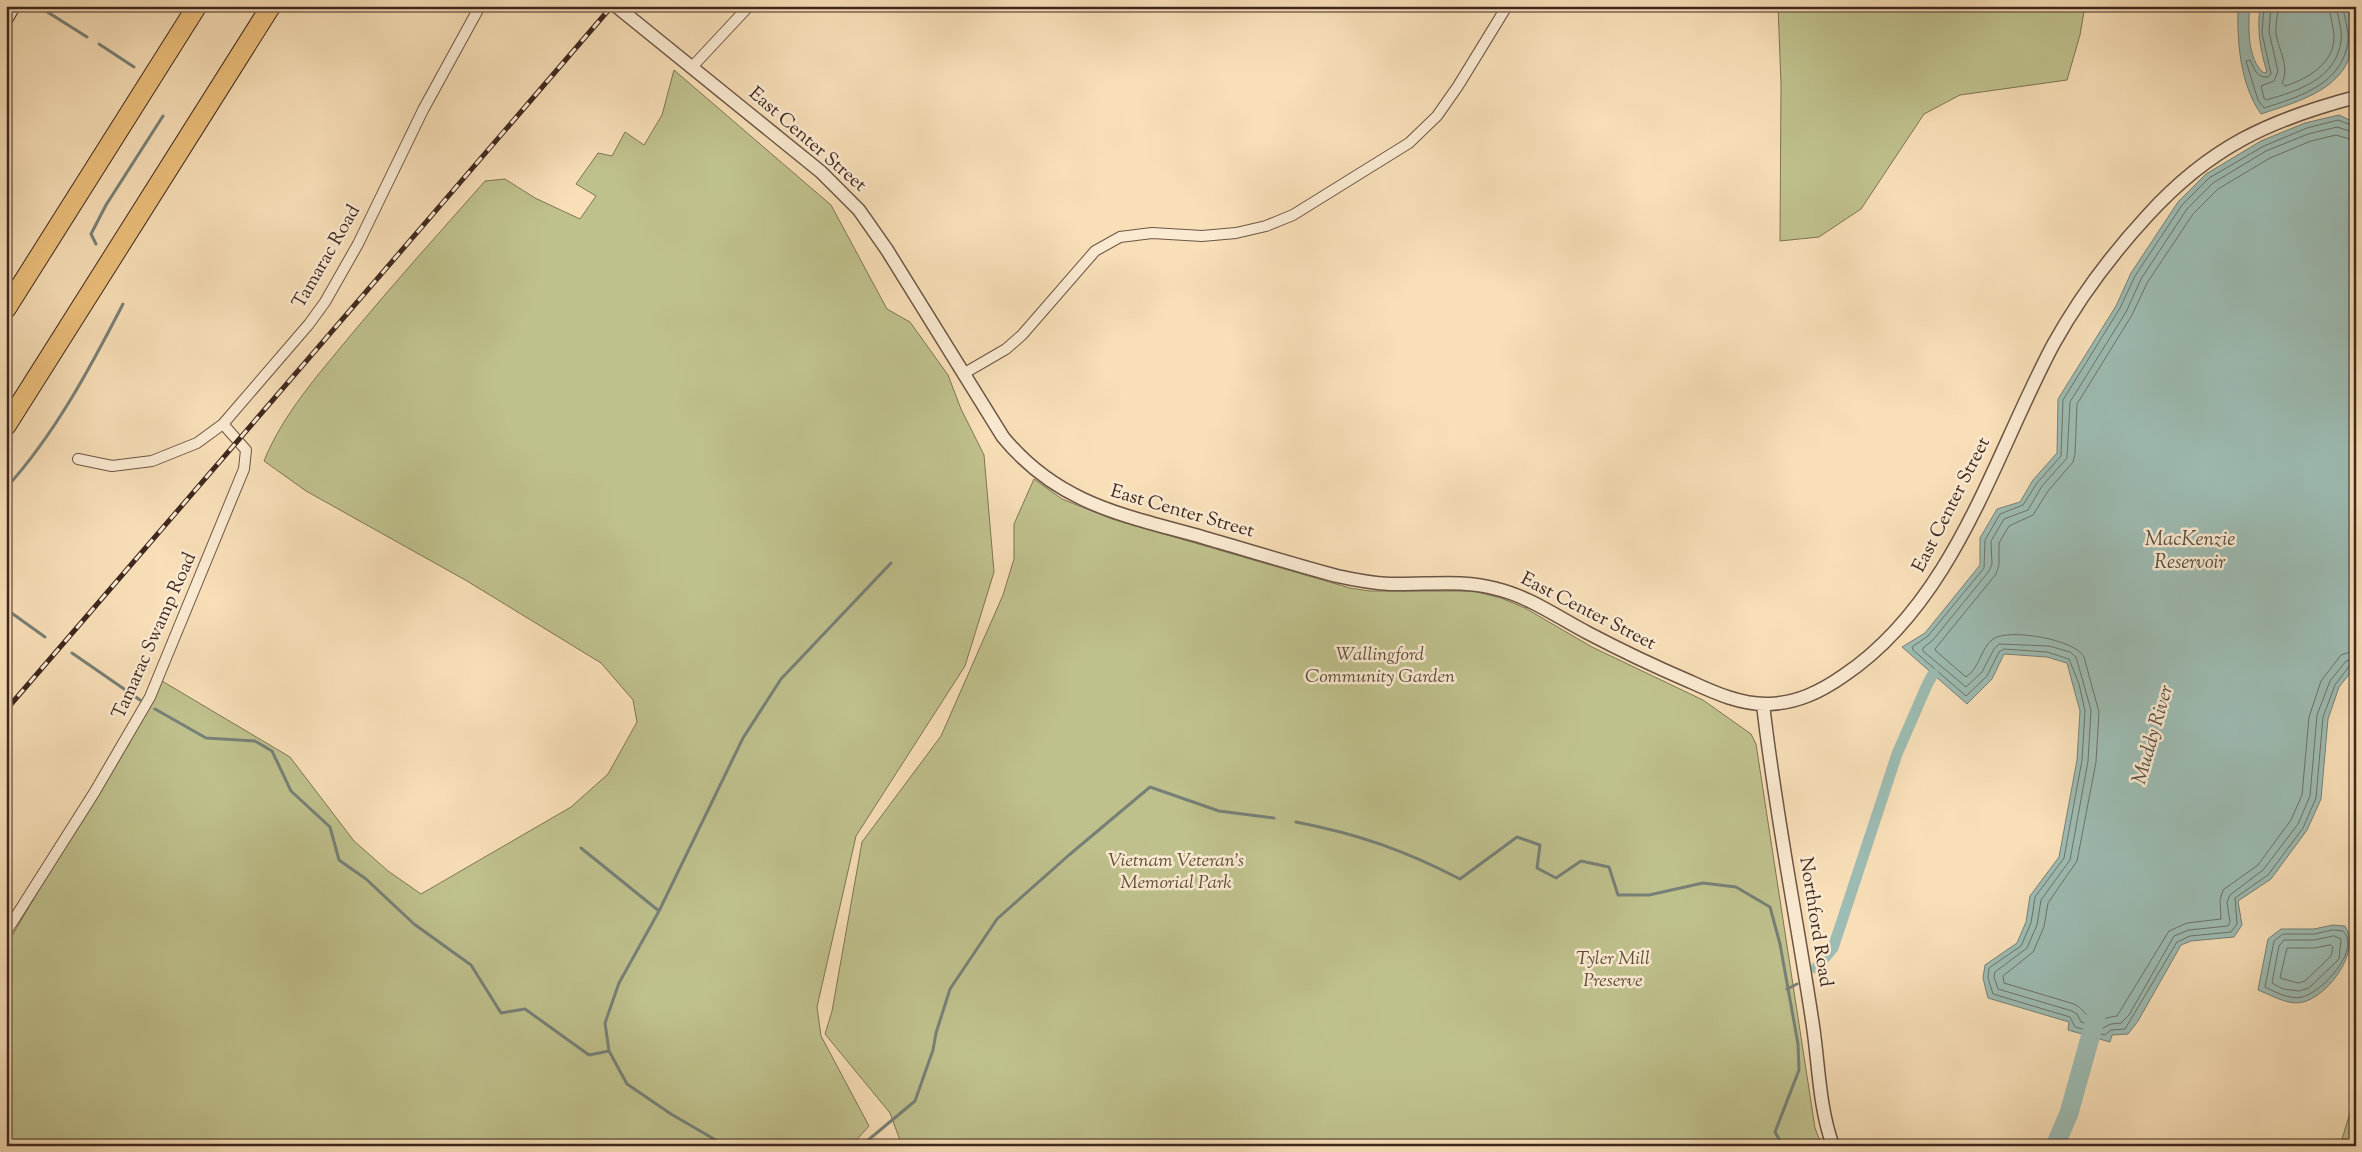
<svg xmlns="http://www.w3.org/2000/svg" width="2362" height="1152" viewBox="0 0 2362 1152" font-family="'Sorts Mill Goudy',serif">
<rect width="100%" height="100%" fill="#f8dfb8"/>
<filter id="stains"><feTurbulence type="fractalNoise" baseFrequency=".004" numOctaves="4"/><feColorMatrix values="0 0 0 0 .2 0 0 0 0 .09 0 0 0 0 .02 0 0 0 .5 -.17"/></filter>
<radialGradient id="worn" r=".72"><stop offset=".6" stop-color="#630" stop-opacity="0"/><stop offset="1" stop-color="#630" stop-opacity=".3"/></radialGradient>
<path fill="#bfc18d" stroke="#7e7456" d="M 1778,6 L 2085,6 L 2080,35 L 2067,80 L 1960,95 L 1924,114 L 1861,209 L 1819,237 L 1780,241 L 1781,84 Z
M 674,70 L 831,205 L 887,309 L 910,322 L 948,375 L 961,409 L 984,455 L 994,572 L 965,666 L 856,836 L 817,1007 L 821,1036 L 869,1126 L 851,1146 L 6,1146 L 6,946 L 162,681 L 290,757 L 354,841 L 388,871 L 421,894 L 571,807 L 608,774 L 637,722 L 633,700 L 601,663 L 467,581 L 306,491 L 264,461 C 283,414 318,375 350,336 C 394,283 440,232 485,181 L 505,179 L 535,198 L 580,219 L 596,196 L 576,184 L 598,153 L 612,156 L 625,132 L 644,145 L 662,115 Z
M 1034,479 L 1062,499 L 1112,519 L 1350,588 L 1370,591 L 1473,591 L 1501,598 L 1525,608 L 1592,647 L 1703,700 L 1751,734 L 1756,744 L 1815,1128 L 1822,1146 L 902,1146 L 890,1113 L 825,1034 L 832,1011 L 862,842 L 941,736 L 1003,595 L 1014,559 L 1014,524 Z
M 2356,1093 L 2356,1146 L 2340,1146 Z"/>
<path fill="#9dbcb3" stroke="#778077" d="M 2238,6 L 2250,6 C 2248,25 2247,60 2264,73 L 2267,72 C 2260,49 2257,31 2260,6 L 2348,6 C 2350,17 2354,30 2353,41 C 2349,89 2299,101 2261,114 C 2240,84 2237,42 2238,6 Z
M 2339,115 L 2356,123 L 2356,666 L 2339,687 L 2328,719 L 2321,799 L 2307,830 L 2271,879 L 2238,901 L 2242,925 L 2234,937 L 2191,941 L 2181,945 L 2138,1021 L 2128,1034 L 2112,1035 L 2110,1042 L 2068,1030 L 2069,1022 L 1988,998 L 1983,978 L 1985,965 L 2017,943 L 2026,922 L 2030,896 L 2059,857 L 2077,760 L 2080,711 L 2067,663 L 2047,657 L 2004,654 L 1992,679 L 1967,704 L 1902,647 L 1925,633 L 1980,565 L 1980,538 L 1997,509 L 2020,502 L 2033,480 L 2057,453 L 2058,399 L 2116,306 L 2131,273 L 2178,202 L 2206,174 L 2261,141 L 2305,123 Z
M 2333,925 L 2345,926 C 2362,951 2328,996 2303,1002 C 2289,1006 2271,995 2258,990 L 2268,939 L 2281,929 L 2314,929 Z"/>
<g fill="none" stroke-linecap="round" stroke-linejoin="round">
<path stroke="#6e7268" stroke-width="1" d="M 2264,6 L 2262,33 L 2271,74 L 2268,77 C 2257,79 2254,68 2250,60 L 2246,61 L 2258,100 L 2264,108 C 2299,97 2343,84 2348,41 C 2349,30 2344,18 2343,6
M 2271,6 L 2269,32 L 2278,71 L 2274,81 L 2261,86 L 2264,98 L 2266,100 C 2298,91 2336,79 2341,41 C 2343,30 2337,18 2337,6
M 2278,6 C 2278,16 2275,25 2276,34 C 2279,51 2290,67 2282,83 L 2285,86 C 2307,79 2334,64 2334,37 C 2334,27 2330,17 2329,6
M 2356,127 L 2338,120 L 2307,128 L 2264,146 L 2209,178 L 2182,205 L 2135,276 L 2120,308 L 2063,400 L 2061,456 L 2037,483 L 2023,505 L 2000,514 L 1985,540 L 1984,568 L 1928,636 L 1912,647 L 1913,650 L 1966,696 L 1987,676 L 1999,652 L 2004,649 L 2047,652 L 2069,659 L 2079,684 L 2085,711 L 2082,760 L 2064,858 L 2035,897 L 2031,923 L 2021,946 L 1989,968 L 1988,978 L 1993,994 L 2070,1017 L 2075,1027 L 2105,1035 L 2111,1030 L 2125,1029 L 2177,942 L 2190,936 L 2231,932 L 2237,924 L 2235,898 L 2268,875 L 2303,828 L 2316,798 L 2323,717 L 2335,685 L 2350,665 L 2356,664
M 2356,133 L 2337,127 L 2308,134 L 2266,151 L 2213,183 L 2187,209 L 2141,279 L 2126,312 L 2070,402 L 2067,458 L 2042,486 L 2028,510 L 2004,519 L 1991,541 L 1992,564 L 1989,571 L 1933,640 L 1923,648 L 1923,651 L 1966,687 L 1982,672 L 1994,649 L 1999,644 L 2049,646 L 2070,652 L 2076,657 L 2091,710 L 2088,761 L 2070,860 L 2041,900 L 2037,925 L 2027,948 L 1995,972 L 1994,977 L 1998,989 L 2072,1011 L 2077,1014 L 2081,1022 L 2103,1028 L 2111,1024 L 2121,1023 L 2129,1015 L 2174,936 L 2189,930 L 2228,926 L 2230,922 L 2227,902 L 2230,895 L 2263,870 L 2298,824 L 2310,796 L 2317,715 L 2330,681 L 2346,661 L 2356,658
M 2356,141 L 2336,135 L 2311,141 L 2270,158 L 2218,189 L 2193,214 L 2147,283 L 2132,315 L 2077,404 L 2075,454 L 2073,462 L 2048,491 L 2033,515 L 2009,526 L 1999,543 L 1999,565 L 1996,574 L 1935,649 L 1936,651 L 1966,677 C 1980,668 1980,649 1993,639 C 2008,628 2075,639 2084,657 L 2099,712 L 2096,762 L 2077,861 L 2048,903 L 2044,927 L 2033,952 L 2003,976 L 2004,983 L 2074,1004 C 2080,1007 2082,1010 2086,1014 C 2095,1023 2107,1017 2117,1016 L 2169,931 L 2187,923 L 2221,919 L 2220,900 L 2223,890 L 2258,865 L 2291,820 L 2302,795 L 2309,717 L 2321,681 L 2341,655 L 2356,650
M 2333,930 L 2343,931 C 2362,950 2321,993 2302,997 C 2290,1000 2275,992 2265,987 L 2274,941 L 2283,934 L 2314,934 Z
M 2334,936 L 2341,939 L 2339,959 L 2309,988 L 2299,991 L 2283,989 L 2272,983 L 2279,946 L 2284,940 L 2314,940 Z
M 2331,945 L 2333,947 L 2331,956 L 2305,981 L 2298,983 L 2280,978 L 2287,948 L 2314,948 Z"/>
<path stroke="#778077" stroke-width="3" d="M 38,6 L 87,37
M 99,44 L 134,67
M 96,244 L 91,234 L 106,205 L 163,116
M 6,488 C 55,434 90,368 123,304
M 6,609 L 45,637
M 72,653 L 140,700
M 155,709 L 206,738 L 255,741 L 272,751 L 291,791 L 330,827 L 339,860 L 366,879 L 414,924 L 471,965 L 501,1013 L 525,1009 L 589,1055 L 609,1051 L 627,1084 L 671,1114 L 726,1146
M 1296,822 C 1358,834 1404,850 1460,879 L 1517,837 L 1540,845 L 1537,868 L 1556,878 L 1581,861 L 1609,867 L 1618,895 L 1649,895 L 1703,883 L 1736,887 L 1770,907 L 1780,944 L 1798,1044 L 1799,1070 L 1775,1132 L 1783,1146
M 581,848 L 659,911
M 1787,989 L 1797,984
M 609,1051 L 605,1023 L 619,983 L 659,911 L 743,738 L 781,679 L 891,563
M 861,1146 L 915,1101 L 933,1050 L 936,1033 L 950,989 L 997,919 L 1069,855 L 1150,787 L 1219,811 L 1274,818"/>
<path stroke="#9dbcb3" stroke-width="11" d="M 1816,968 L 1833,948 L 1897,754 L 1927,685 L 1933,674"/>
<path stroke="#9dbcb3" stroke-width="19" d="M 2055,1146 L 2069,1113 L 2097,1013"/>
<defs>
<path id="minor" d="M 692,67 L 749,6
M 963,374 L 1006,349 L 1022,335 L 1095,251 L 1120,237 L 1152,233 L 1202,236 L 1236,233 L 1266,226 L 1293,215 L 1409,143 L 1437,116 L 1458,86 L 1507,6
M 78,459 L 112,466 L 152,461 L 197,443 L 223,424 L 309,324 L 325,302 L 358,244 L 423,110 L 480,6
M 6,932 L 94,793 L 150,697 L 244,469 L 246,450 L 223,424"/>
<path id="tertiary" d="M 616,6 L 821,172 L 859,210 L 887,250 L 1003,437 C 1058,504 1123,515 1202,537 C 1247,550 1292,564 1337,576 C 1355,580 1372,583 1390,584 C 1426,585 1463,579 1497,589 C 1530,597 1559,618 1588,633 C 1622,651 1656,667 1691,682 C 1715,693 1742,705 1769,704 C 1797,703 1820,692 1843,676 C 1954,602 1993,458 2053,345 C 2079,298 2112,254 2148,215 C 2210,147 2269,120 2356,97
M 1763,704 C 1775,812 1797,919 1813,1026 C 1819,1067 1819,1107 1833,1146"/>
<path id="secondary" d="M 6,18 L 13,6"/>
<path id="motorway" d="M 6,309 L 197,6
M 6,426 L 271,6"/>
</defs>
<use href="#minor" stroke="#6c5544" stroke-width="12"/>
<use href="#tertiary" stroke="#6c5544" stroke-width="15"/>
<use href="#secondary" stroke="#3e271e" stroke-width="16"/>
<use href="#motorway" stroke="#3e271e" stroke-width="21"/>
<use href="#minor" stroke="#faead1" stroke-width="10"/>
<use href="#tertiary" stroke="#faead1" stroke-width="12"/>
<use href="#secondary" stroke="#faead1" stroke-width="14"/>
<use href="#motorway" stroke="#ecc07c" stroke-width="19"/>
<defs>
<path id="rail" d="M 6,710 L 612,6"/>
</defs>
<use href="#rail" stroke="#3e271e" stroke-width="5"/>
<use href="#rail" stroke="#faead1" stroke-width="3" stroke-dasharray="9" stroke-linecap="butt"/>
</g>
<g text-anchor="middle" dominant-baseline="central" stroke-width="5" stroke-linejoin="round" paint-order="stroke">
<g font-size="19" fill="#3e271e" stroke="#faead1">
<text transform="translate(807 140) rotate(41)">East Center Street</text>
<text transform="translate(327 257) rotate(-60)">Tamarac Road</text>
<text transform="translate(1952 505) rotate(-63)">East Center Street</text>
<text transform="translate(1182 512) rotate(16)">East Center Street</text>
<text transform="translate(1588 612) rotate(27)">East Center Street</text>
<text transform="translate(155 636) rotate(-66)">Tamarac Swamp Road</text>
<text transform="translate(1815 922) rotate(81)">Northford Road</text>
</g>
<g font-size="19" font-style="italic" fill="#5e4e3a" stroke="#faead1">
<text x="1380" y="655">Wallingford<tspan x="1380" dy="22">Community Garden</tspan></text>
<text x="1176" y="861">Vietnam Veteran's<tspan x="1176" dy="22">Memorial Park</tspan></text>
<text x="1613" y="959">Tyler Mill<tspan x="1613" dy="22">Preserve</tspan></text>
</g>
<g font-size="20" font-style="italic" fill="#564c43" stroke="#faead1">
<text x="2190" y="540">MacKenzie<tspan x="2190" dy="23">Reservoir</tspan></text>
<text transform="translate(2154 735) rotate(-74)">Muddy River</text>
</g>
</g>
<rect width="2362" height="1152" fill="none" stroke="#f8dfb8" stroke-width="25"/>
<rect x="8" y="8" width="2347" height="1137" fill="none" stroke="#3e271e" stroke-width="2.5"/>
<rect x="12" y="12" width="2337" height="1127" fill="none" stroke="#3e271e"/>
<rect width="100%" height="100%" filter="url(#stains)"/>
<rect width="100%" height="100%" fill="url(#worn)"/>
</svg>
